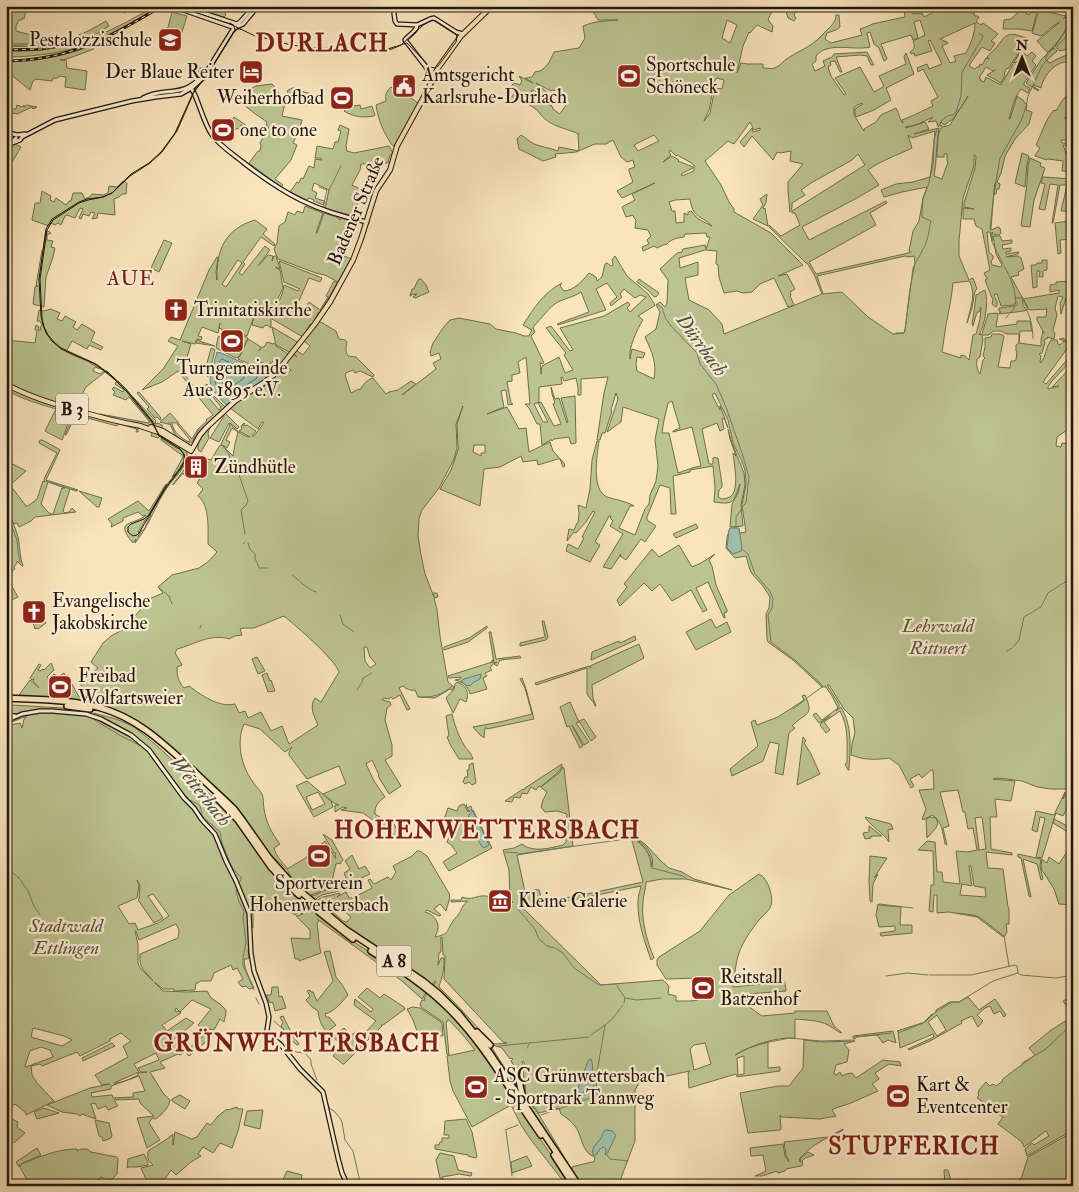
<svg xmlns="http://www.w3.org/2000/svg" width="1079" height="1192" viewBox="0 0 1079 1192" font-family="'IM FELL Double Pica',serif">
<rect width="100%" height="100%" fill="#f9e4bc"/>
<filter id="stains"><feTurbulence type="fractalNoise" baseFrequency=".004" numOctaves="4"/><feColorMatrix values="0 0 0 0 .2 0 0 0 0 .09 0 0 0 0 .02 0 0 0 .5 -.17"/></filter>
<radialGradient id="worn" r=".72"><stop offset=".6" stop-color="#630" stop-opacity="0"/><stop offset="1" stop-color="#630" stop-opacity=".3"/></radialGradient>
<path fill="#bcc491" stroke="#6e6d50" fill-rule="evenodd" d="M 6,6 L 27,6 L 24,19 L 22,18 L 22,20 L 19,20 L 16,26 L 16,31 L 35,36 L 35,37 L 41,37 L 41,44 L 40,44 C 64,43 85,34 106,21 L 109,26 L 101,31 L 103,31 C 74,44 38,48 6,46 L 34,44 L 6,44 Z
M 155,6 L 159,6 C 139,18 119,31 98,40 C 70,52 37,57 6,57 L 6,51 C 67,53 104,36 155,6 Z
M 188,6 L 218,6 L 225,13 L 226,15 L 224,17 Z
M 590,6 L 759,6 L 763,8 L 764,6 L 787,6 L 796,11 L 794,15 L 796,18 L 794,21 L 788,18 L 786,12 L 783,8 C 773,7 771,13 768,20 L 773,26 L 772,32 L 757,25 L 750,33 L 749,32 L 743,46 L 737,73 L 741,63 L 748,64 L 763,64 L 763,68 C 767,68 771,69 775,68 C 780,66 783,61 788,58 C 804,48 813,46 826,31 C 831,26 836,22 836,15 L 839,15 L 840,27 L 836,30 L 827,33 L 825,39 L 831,43 L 862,35 L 860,29 L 871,25 L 872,24 L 905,17 L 904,9 L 906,6 L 920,6 L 912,8 L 913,14 L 922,13 L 924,17 L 936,11 L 935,6 L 963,6 L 966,8 L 971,6 L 978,6 L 973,10 L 971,13 L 974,13 L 975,16 L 977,16 L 979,17 L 976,22 L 981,25 L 983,23 L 998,34 L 991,41 L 995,43 L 990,51 L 982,47 C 978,53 973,59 969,66 L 975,69 L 977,67 L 979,67 L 980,64 L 982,65 L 986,58 L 989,59 L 987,57 C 989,54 992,52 995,49 C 998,46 1000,42 1003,39 C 1010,30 1019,36 1029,39 L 1013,61 L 1009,68 L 1006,69 L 1004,74 L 1005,75 L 1001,83 L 987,75 L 995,70 L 993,71 L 986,67 L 979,78 L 981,79 L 980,80 L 984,82 L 986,77 L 1001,85 L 1018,55 L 1019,55 L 1014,62 L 1015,63 L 1019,59 L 1022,61 L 1024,58 L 1020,54 L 1023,52 L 1027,56 L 1032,52 L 1036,56 L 1032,61 L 1036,65 L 1024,83 L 1024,85 L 1030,88 L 1028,93 L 1021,89 C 1014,98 1012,108 1009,119 L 1010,119 L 1017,96 L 1024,101 L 1024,102 L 1027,105 L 1026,110 L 1032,112 L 1029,124 L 1015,139 L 1005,156 L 1001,173 L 997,182 L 1000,184 L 999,189 L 997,189 L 996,194 L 994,194 L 996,183 L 995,183 L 990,229 L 991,230 L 998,227 L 1000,228 L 1001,233 L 999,235 L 995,235 L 992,232 L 992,241 L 990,232 L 987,232 L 989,252 L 993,256 L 993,259 L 991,261 L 992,265 L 1001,267 L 1002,265 L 996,254 L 993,236 L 1000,236 L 1002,241 L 1012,240 L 1012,243 L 1002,245 L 1003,249 L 1011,248 L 1011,251 L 1006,252 L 1006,254 L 1019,252 L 1018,254 L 1006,257 L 1018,256 L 1021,258 L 1024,269 L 1018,272 L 1019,275 L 1011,277 L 1028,308 L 1023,299 L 1059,293 L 1059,290 L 1050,292 L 1050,285 L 1056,284 L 1056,282 L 1071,281 L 1070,268 L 1073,267 L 1073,288 L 1068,298 L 1066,298 L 1061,314 L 1060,303 L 1063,297 L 1058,296 L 1055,308 L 1057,315 L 1053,330 L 1055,334 L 1054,339 L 1047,337 L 1048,338 L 1044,340 L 1045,343 L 1042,353 L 1039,354 L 1041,356 L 1040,362 L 1041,363 C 1046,356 1046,347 1051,340 L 1057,340 L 1058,344 L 1060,345 L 1064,341 L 1068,342 L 1059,339 L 1063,338 L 1069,342 L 1073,327 L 1073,343 L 1071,343 L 1043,382 L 1046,384 L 1073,353 L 1073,359 L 1052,381 L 1048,387 L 1048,389 L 1059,386 L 1052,387 L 1073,365 L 1073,430 L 1067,430 L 1057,437 L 1056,446 L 1061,447 L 1062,443 L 1069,444 L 1071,442 L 1073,443 L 1073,792 L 1066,789 L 1051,789 L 1037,787 L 1022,781 L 999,778 L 993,779 L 1015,781 L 1011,801 L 995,799 L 997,817 L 990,817 L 991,849 L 1012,853 L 1012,855 L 986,852 L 988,868 L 1003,869 L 1008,907 L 1009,909 L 1009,924 L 1006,924 L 1007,932 L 1004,937 L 1002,936 L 977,917 L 949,912 L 937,913 L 937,895 L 934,895 L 933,912 L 929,911 L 931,885 L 934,885 L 933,851 L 918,850 L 927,841 L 935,842 L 937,872 L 942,872 L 943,882 L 960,884 L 956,851 L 968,852 L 977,850 L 973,828 L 968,829 L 965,812 L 963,812 L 958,790 L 940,792 L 949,826 L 943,828 L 947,845 L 945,844 C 943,834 942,820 932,815 L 923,820 L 922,819 L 926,809 L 919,790 L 934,789 L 933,770 L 931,770 L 922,778 L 919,774 L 910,779 L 914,786 L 911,788 L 899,765 L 889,758 C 875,760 864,760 851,755 L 852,744 L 855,733 L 853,718 L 844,709 L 829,685 L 827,685 L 839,704 L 839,707 L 836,711 L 841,707 C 853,727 850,749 849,770 L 848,770 L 845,764 L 847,763 C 847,745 849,727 840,711 L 824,722 L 830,730 L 826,733 L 820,725 L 821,723 L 830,716 L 819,723 L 813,715 L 816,713 L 822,720 L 838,708 L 832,696 L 826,687 L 822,687 L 793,660 L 768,642 L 767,639 L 766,614 L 769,608 L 770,597 L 763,586 L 753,575 L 750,570 L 746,556 L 735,558 L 726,548 L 727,537 L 730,528 L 738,528 L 740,533 L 746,532 L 742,505 L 746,483 L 745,470 L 741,459 L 733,443 L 728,420 L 715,393 L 712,395 L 720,410 L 720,406 L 724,416 L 728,428 L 724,418 L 722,419 L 724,429 L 720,431 L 717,423 L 702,429 L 709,464 L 713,464 L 713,458 L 715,457 L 716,458 L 718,458 L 722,484 L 722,487 L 719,490 L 718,497 L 722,499 C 724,499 728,498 730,497 C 740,491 734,463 733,453 L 736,456 L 730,439 L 728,429 L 732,443 L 744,473 L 745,485 L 741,505 L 743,526 L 730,527 L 732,504 L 738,493 L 740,484 C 733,502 735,505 714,502 L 715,488 L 713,466 L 690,470 L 690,472 L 673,476 L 676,514 L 671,514 L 670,488 L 660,485 L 647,517 L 647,520 L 656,526 L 645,542 L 641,539 L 626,560 L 620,556 L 621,554 L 611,569 L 603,567 L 623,534 L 610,526 L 613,521 L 610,518 L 611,516 L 609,516 L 595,542 L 600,545 L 590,562 L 566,551 L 568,544 L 578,549 L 584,538 L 582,537 L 595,512 L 593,511 L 586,522 L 576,533 L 574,532 L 567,541 L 569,529 L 574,530 L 577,523 L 578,523 L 579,514 L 578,505 L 586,508 L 590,489 L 592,460 L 597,441 L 599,441 C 597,455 591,490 607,497 C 616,500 626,501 634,506 L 630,506 L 619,528 L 635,535 L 645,509 L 649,504 L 650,495 L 656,481 L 658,466 L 655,440 L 659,419 L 623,407 L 621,422 L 607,432 L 618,399 L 616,393 L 611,410 L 612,411 L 605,433 L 602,433 L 600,440 L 597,440 L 604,393 L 608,377 L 581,379 L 581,395 L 578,395 L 578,387 L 576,378 L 564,381 L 562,377 L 561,377 L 562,384 L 539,387 L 539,402 L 534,404 L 543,422 L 548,422 L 538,403 L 541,402 L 554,426 L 561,424 L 553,404 L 555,403 L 552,394 L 551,387 L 555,399 L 559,398 L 567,423 L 568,422 L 561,398 L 575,396 L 576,443 L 571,444 L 569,437 L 554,439 L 552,441 L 552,440 L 551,440 L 542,445 L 540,424 L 537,424 L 529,408 L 525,404 L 530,404 L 526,357 L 518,362 L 520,373 L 512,375 L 512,381 L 507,382 L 511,403 L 513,404 L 508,405 L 506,390 L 501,391 L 504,407 L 487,414 L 507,407 L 519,429 L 526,428 L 529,452 L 550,442 L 553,451 L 564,463 L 565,466 L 563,467 L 560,459 L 558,459 L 538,465 L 537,460 L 523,462 L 521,456 L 500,467 L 484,469 L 480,506 L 440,489 L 451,470 L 459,447 L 458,446 L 457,424 L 463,406 L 456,424 L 457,448 L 454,459 L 439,488 L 422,510 L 419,518 L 418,536 L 421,555 L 425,574 L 434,597 L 433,593 L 437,593 L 438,597 L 434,598 L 437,610 L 440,636 L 448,682 L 454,687 L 452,690 L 450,689 L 435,698 L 418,697 L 415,690 C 411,691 406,689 403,686 L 399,688 L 410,709 L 407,710 L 400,695 L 393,699 L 391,697 L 389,699 L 384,698 L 382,700 L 390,702 L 391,705 L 387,708 L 385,720 L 392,745 L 392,756 L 385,760 L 401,786 L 389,794 L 378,776 L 379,775 L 372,760 L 366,764 L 374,781 L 385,797 C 379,801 374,806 375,814 L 380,817 L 379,820 L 375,818 L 379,821 L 377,823 L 363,813 L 341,810 L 347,808 L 343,807 L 335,812 L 335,805 L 339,805 L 334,803 L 323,794 L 346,784 L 339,766 L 307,779 L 289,755 L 289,752 L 292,747 L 285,752 L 260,729 L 244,724 C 236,742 241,766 253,782 C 255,786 260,790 262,794 C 264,799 263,804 264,809 C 266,822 272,834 280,844 L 274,848 C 276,856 282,862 287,868 L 286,869 L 268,852 L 291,877 L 287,869 L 304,859 L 325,841 L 336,859 L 335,855 L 336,853 L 334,853 L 323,834 L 332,840 L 343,860 L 340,864 L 338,863 L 336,864 L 330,889 L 325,890 L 311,895 L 313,896 L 325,890 L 334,890 L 336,888 L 340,890 L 339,891 L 322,895 L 314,900 C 300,888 286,877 275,863 C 262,846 251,827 237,810 C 225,796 210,783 196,770 C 161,738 139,715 91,703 L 80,683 L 98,668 L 91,662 L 103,643 L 111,636 L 124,629 L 141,609 L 149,599 L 163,593 L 158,587 L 172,575 L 199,568 L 209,561 L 217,552 L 208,544 C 208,530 210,505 198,496 L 203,489 L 197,483 L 202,475 L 196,475 L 192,478 L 184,475 L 183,473 L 173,485 L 173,484 L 184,470 L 192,455 L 193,457 L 195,455 L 211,460 L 220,445 L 223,446 L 233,456 L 235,444 L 238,432 L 232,428 L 226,440 L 230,442 L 227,448 L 221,444 L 230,425 L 229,423 L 219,442 L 210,438 L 224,416 L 222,413 L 244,395 L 263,384 L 238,400 L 224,412 L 239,427 L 237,429 L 230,423 C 234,429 242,436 250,437 L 239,431 L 242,429 L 241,426 L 244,423 L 245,424 L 243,425 L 243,426 L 247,425 L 256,431 L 252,436 L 254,436 L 264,423 L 262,422 L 258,429 L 230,408 L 239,400 L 265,386 L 281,370 L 287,374 L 291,370 L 285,365 L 293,354 L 297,357 L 294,354 L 296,350 L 303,355 L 310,346 L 304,341 L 319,321 L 336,331 L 339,339 L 345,340 L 347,342 C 346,347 345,351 348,356 L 356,357 L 374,375 L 373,377 L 360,371 L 355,373 L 353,370 L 346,373 L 345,375 L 351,393 L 359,389 L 360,390 C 363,384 367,380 373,378 L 386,394 L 389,392 L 398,390 L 411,381 L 416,384 L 402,395 L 436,369 L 433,363 L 441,359 L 439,353 L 431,356 L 430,352 L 433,343 L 443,328 L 450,320 L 459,318 L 490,324 L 496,329 L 516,333 L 524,336 L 529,336 L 532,330 L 523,325 C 535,307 542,294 562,283 L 560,286 L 564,291 C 575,290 582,281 589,273 L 596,277 L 597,281 L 602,277 L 605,264 L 607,263 L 611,266 L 613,265 L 612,260 L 615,256 L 627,276 L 648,294 L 655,305 L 654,306 L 638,316 L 643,320 C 637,329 628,349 630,359 L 632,349 L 645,353 L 643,358 L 637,357 L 636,364 L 637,371 L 654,379 C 657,363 652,352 645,337 L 656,329 L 660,312 L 656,305 L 660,302 L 665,307 L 667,303 L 668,280 L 660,269 L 677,253 L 682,252 L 683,249 L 705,245 L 706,249 L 710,237 L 707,237 L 706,233 L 685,234 L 684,237 C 677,238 671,239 667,244 L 663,245 L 657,248 L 654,246 L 643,251 L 642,247 L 649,244 L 647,240 L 651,236 L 648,230 L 635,228 L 636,220 L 634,218 L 633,215 L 626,217 L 622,207 L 635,200 L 632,194 L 655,183 L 622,198 L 617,191 L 633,182 L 629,171 L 629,169 L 635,167 L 633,160 L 627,162 L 621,157 L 613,140 L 607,143 L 607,144 L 595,144 L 576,152 L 555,154 L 556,157 L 543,161 L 519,149 L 517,139 L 521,135 C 525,137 530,142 534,144 C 542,147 550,148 558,151 L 559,147 L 579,151 L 578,134 L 579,134 C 568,129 554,127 545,119 C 539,114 537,108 529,105 L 530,100 L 525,98 L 524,102 L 506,101 L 508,96 L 512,97 L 516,91 L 511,88 L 512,85 L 514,83 L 520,85 L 522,81 L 519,76 L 533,83 L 525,78 L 528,78 L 530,77 L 532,77 L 535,72 C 546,71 550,61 554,52 L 579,48 L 585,38 L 583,26 C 595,21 605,21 618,20 L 598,20 ZM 727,20 L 737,25 L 730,43 L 722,38 ZM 920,20 L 925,35 L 913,41 C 915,46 915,49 910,52 L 911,54 L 914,53 L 915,56 L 932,51 L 928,41 L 930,40 L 942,64 L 929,69 L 927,64 L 917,68 L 918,72 L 923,69 L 938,97 L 931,101 L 933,106 L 914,115 L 902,120 L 903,123 C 900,121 899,113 896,108 L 881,115 L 876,122 L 864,129 L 864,131 L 854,115 L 854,107 L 862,103 L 863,104 L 855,109 L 855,112 L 856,117 L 874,110 L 891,100 L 886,88 L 914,74 L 906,53 L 904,57 L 906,64 L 879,76 L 884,86 L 883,87 L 874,92 L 860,67 L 835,78 L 846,94 L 844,95 L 831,76 L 828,67 L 831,65 L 830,62 L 835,61 L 840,72 L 842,72 L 836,57 L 860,55 L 867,56 L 871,65 L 874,65 L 867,52 L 834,54 L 832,57 L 823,61 L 825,66 L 815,71 L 812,64 L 816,61 L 816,56 C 828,41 853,51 870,47 L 867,33 L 870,32 L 874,44 L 879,48 L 884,61 L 887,59 L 881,44 L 911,35 L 913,40 L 918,38 L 914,22 ZM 975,23 C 974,36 972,41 966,53 L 954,56 L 956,61 L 950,63 L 942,46 L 948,43 L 947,42 L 940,39 ZM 717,78 L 724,80 L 722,89 L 715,88 L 710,113 L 704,121 L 709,110 L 715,80 ZM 536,83 L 551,91 L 553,90 L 555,91 L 557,88 L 558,89 L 559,97 L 566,105 L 560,114 L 554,110 L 551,105 L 544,104 L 545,99 L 538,96 L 531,91 L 533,90 L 546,97 L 548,93 ZM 968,96 L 950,125 C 948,126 944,126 942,127 C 937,131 937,151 937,157 L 944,157 L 944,154 L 947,154 L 947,161 L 948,162 L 942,179 L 934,176 C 937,161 936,144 939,128 L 914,134 L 929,129 L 925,122 L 906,128 L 905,127 L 916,125 L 933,117 L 928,122 L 936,121 L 938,126 L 942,126 L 940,123 L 941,122 L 944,125 L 953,119 C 957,112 964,104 968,96 ZM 750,122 L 754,130 L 760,128 L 760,130 L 753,132 L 752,128 L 740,142 L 744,147 L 752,136 L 773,160 L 777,152 L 780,153 L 791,151 L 790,161 L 803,164 L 788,182 L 788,191 L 790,212 L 792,208 L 792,203 L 805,195 L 801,190 L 811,183 L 852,160 L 858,154 L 865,165 L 792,211 L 792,213 L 795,213 L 800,225 L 781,236 L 769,225 L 769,227 L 806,263 L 807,263 L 814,274 L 822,294 L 724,334 L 722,324 L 709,310 L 689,300 L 685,278 L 698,275 L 698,262 L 680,268 L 679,258 L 705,250 L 717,251 L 716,264 L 718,265 L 719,277 L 724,293 L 737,291 L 743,293 L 752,292 L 760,284 L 774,278 L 788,307 L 794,305 L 790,296 L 791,295 L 790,292 L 795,289 L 787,274 L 778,276 L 803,265 L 771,233 L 734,212 L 734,209 L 729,202 L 721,185 L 705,161 L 728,141 L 734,144 ZM 935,131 L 932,163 L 930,177 L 913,182 L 896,184 L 881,190 L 884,197 L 902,192 L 927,187 L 923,198 L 919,221 L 913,231 L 909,251 L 911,252 L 904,254 L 816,274 L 809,262 L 876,225 L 870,213 L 887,203 L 886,201 L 809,240 L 802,227 L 857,198 L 879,185 L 868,170 C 882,160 898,155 912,148 L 908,135 L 912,138 ZM 654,135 L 659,141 L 638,151 L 634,145 ZM 670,150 L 676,156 L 677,155 L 690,162 L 694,165 L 694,171 L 682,176 L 681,174 L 693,168 L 693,167 L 678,161 L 679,160 L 672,156 L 663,162 L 671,155 L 669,152 ZM 974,155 L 975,155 L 976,157 L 975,168 L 964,203 L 964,207 L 974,209 L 963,208 L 963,219 L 974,219 L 976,226 L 982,229 L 990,270 L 984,273 L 987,279 L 985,280 L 992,298 L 993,299 L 992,304 L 996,307 L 997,306 L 997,301 L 994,296 L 995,294 L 997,294 L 1001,306 L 1014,305 L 1016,302 L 1017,302 L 1017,305 L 1015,306 L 999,308 L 999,311 L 1001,312 L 999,313 L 999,314 L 1024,311 L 1029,309 L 1030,310 L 1047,309 L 1046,317 L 1037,317 L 1037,320 L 1044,333 L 1043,331 L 1041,340 L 1041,346 L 1019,343 L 1020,331 L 1032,331 L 1030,321 L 1017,321 L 1017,324 L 996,327 L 998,314 L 997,313 L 988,314 L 982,334 L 979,335 C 985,325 989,301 985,290 L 979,293 L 979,294 L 976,295 C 975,305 974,313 972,323 L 973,326 L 977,312 L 979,312 L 981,307 L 980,319 L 976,334 L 973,335 L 969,360 L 965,356 L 961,355 L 961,358 L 942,352 C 944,340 945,328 948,315 C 950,304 952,294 953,283 L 969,281 C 977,293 970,309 967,323 L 972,308 L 975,291 L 977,289 L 973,278 L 969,280 L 959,256 L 959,241 L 963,198 L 974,166 ZM 690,199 C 693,219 700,214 712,226 L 698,219 L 691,211 L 689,212 L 688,212 L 688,215 L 684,213 L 684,222 L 676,223 L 675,211 L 672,211 L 669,202 L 675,200 ZM 905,256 L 908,257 L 914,256 L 915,263 L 910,289 L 905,330 L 904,333 L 893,334 L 868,317 L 843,293 L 841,292 L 823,294 L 817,276 ZM 607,283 L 617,297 L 610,303 L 611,306 L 622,297 L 620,294 L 624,289 L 635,298 L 640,295 L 646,297 L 630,312 L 627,308 L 630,305 L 628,302 L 604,316 L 560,328 L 573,350 L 570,351 L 551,326 L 546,328 L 566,353 L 564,355 L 573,370 L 565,373 L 559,357 L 542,366 L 541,374 L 540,362 L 542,364 L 544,363 L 531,336 L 535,332 L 533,328 L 534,326 C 541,319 550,306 558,302 C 566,298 574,297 581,292 L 589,312 L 557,324 L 558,325 L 606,310 L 596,289 ZM 993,331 L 1001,331 L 1006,334 L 1019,334 L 1019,343 L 1016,345 L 1016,351 L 1017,351 L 1016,360 L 1014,361 L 1011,361 L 1010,368 L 998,367 L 1004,336 L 1000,334 L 992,334 L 991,337 L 985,338 L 985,347 L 983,356 L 985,358 L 983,360 L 980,374 C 977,370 976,365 977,359 L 980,357 L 983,339 L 982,336 L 982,335 L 989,335 ZM 672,401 L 680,428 L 673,431 L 673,432 L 692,427 L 701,466 L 695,467 L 678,473 L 669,433 L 662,433 L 664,420 L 668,403 ZM 474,445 L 485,445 L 485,453 L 481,453 L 481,456 L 473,452 ZM 284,616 C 297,627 334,658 339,672 L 321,702 L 315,698 C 309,707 314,716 318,725 L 289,744 L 282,726 L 271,731 L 261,712 L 248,718 L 245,711 L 239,713 L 235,704 C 219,708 201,695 189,686 L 184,688 C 178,681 177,676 177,667 L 182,665 L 175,653 L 177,649 C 193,645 211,633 229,639 L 235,636 L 242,635 L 240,629 L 244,628 L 254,628 ZM 364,647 L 367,647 L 370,657 L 376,664 L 370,668 L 365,661 ZM 982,817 L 986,849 L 978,850 L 979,849 L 975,818 ZM 969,866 L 971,866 L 974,886 L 985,888 L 986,897 L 960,895 L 962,884 L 972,886 Z
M 1039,10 L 1066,16 L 1063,19 L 1070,15 C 1067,30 1060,41 1048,52 L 1054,48 L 1057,51 L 1048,59 L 1047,61 L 1050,63 L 1057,59 L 1067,55 L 1068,53 L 1072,52 L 1069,49 L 1059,51 L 1055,46 L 1067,29 L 1070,29 L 1070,16 L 1073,17 L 1073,60 C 1068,62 1061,62 1057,65 C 1049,69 1042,81 1041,88 L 1034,85 L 1034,87 L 1039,90 L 1038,91 L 1026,83 L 1041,60 L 1048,53 L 1037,41 L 1060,22 L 1053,26 L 1041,36 L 1032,33 Z
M 172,12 L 187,16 L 181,35 L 167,31 Z
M 1018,12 L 1024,12 L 1029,15 L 1031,12 L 1037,12 L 1032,31 L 1019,29 L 1003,29 L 1004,20 L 1011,19 Z
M 93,45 L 94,49 L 67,59 L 60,60 L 66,60 L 67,68 L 87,71 L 85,90 L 65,87 L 66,77 L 59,76 L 58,78 L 53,78 L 52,81 L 36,79 L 33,81 L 30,90 L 14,77 L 6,74 L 6,61 C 35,62 66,56 93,45 Z
M 194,64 L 201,68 L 194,78 L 190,71 Z
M 272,84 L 273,85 L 281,96 L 287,101 L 284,107 L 282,116 L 302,120 L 299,131 L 293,143 L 297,145 L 291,160 L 275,179 L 283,185 L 281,187 L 249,163 L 258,151 L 260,151 L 261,145 L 260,143 L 269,127 L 266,125 L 267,122 L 254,113 L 243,104 L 244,102 L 243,101 L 251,98 L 251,95 L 253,94 L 250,89 L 256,86 Z
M 391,87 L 396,91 L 398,88 L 419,104 L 394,146 L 392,145 C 384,133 378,120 376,105 L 386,101 C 385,94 386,92 391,87 Z
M 292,88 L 296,88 L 304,92 L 313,94 L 312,103 L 306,105 L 291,101 L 287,91 Z
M 1073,88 L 1073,106 L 1072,107 L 1069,107 L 1065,119 L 1067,117 L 1073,120 L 1073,130 L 1071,136 L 1067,137 L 1067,140 L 1061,140 L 1062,143 L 1072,143 L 1073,146 L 1063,145 L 1066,153 L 1065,153 L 1067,154 L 1073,171 L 1062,171 L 1063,161 L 1048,159 L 1047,160 L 1035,156 L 1040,148 L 1036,145 C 1042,133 1045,120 1054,110 L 1056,111 L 1062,101 Z
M 340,89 L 349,94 L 345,103 L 341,107 L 339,107 L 337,96 Z
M 352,103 L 354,106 L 360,105 L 361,109 L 372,106 L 375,115 L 374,116 C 362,118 354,117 344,111 Z
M 17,105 L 22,107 L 24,105 L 24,107 L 27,105 L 37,107 L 33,109 L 32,107 L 17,114 L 9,112 L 9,111 L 6,111 L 6,109 L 13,110 L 12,109 L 16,109 Z
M 234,117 L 247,126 L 246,127 L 241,125 L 240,127 L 243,129 L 241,131 L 237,128 L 235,130 L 229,126 Z
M 340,125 L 349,129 L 346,146 L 347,151 L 354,153 L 389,146 L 393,153 L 390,155 L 388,163 L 361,164 L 360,170 L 352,185 L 362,190 L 353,216 L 325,208 L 329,190 L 314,183 L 312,190 L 317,193 L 315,198 L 324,201 L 324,205 L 313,201 L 314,200 L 309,198 L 307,200 L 290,192 L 297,182 L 299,183 L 301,178 L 303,179 L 309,166 L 314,168 L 315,159 L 322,160 L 321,158 L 315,158 L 317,146 L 333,149 L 335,142 L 338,142 L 341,131 L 338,130 Z
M 15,144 L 21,147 L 9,167 L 6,176 L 6,154 Z
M 1022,153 L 1029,156 L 1027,165 L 1025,187 L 1015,183 Z
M 1030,158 L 1041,163 L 1040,166 L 1045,168 L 1034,200 L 1030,227 L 1021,226 L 1027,184 L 1028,165 Z
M 1043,177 L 1073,179 L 1073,249 L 1072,239 L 1060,240 L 1061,253 L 1058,254 L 1055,223 L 1069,221 L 1067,211 L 1061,211 L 1067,185 L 1060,185 L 1053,223 L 1052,223 L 1058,185 L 1050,184 L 1045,210 L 1039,209 L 1045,184 L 1041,183 Z
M 123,181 L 127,183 L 126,194 L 122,194 L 119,197 L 114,199 L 115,215 L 98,213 L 97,218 L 92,219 L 95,213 L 91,212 L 89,216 L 83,214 L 81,219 L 79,218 L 83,209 L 80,208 L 75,218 L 67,215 L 65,216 L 61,225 L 58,223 L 55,225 L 51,223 L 49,226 L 32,220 L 35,203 L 40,203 L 42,191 L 51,196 L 50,200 L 54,202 L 56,198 L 66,205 L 69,201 L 71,201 L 73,193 L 82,193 L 85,199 L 91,196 L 92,194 L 103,195 L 108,193 L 109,186 L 117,187 Z
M 767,194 L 766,203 L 763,208 L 764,209 L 765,208 L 768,226 L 753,219 L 763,205 L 760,199 Z
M 305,206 L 323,213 L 316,233 L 317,233 L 324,213 L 339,218 L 340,220 L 341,218 L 356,222 L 355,227 L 357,228 L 344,255 L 340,253 L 339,254 L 344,257 L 345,256 L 351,259 L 338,282 L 325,275 L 316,273 L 278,259 L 274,249 L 277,243 L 279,226 L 285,222 L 288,212 L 295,215 L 297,211 L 303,213 Z
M 255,220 L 267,229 L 263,234 L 275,244 L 274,246 L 261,237 L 243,262 L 245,264 L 239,273 L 242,275 L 265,246 L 270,250 L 258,266 L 268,255 L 273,256 L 272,261 L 274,256 L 276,256 L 280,269 L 275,267 L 280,270 L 283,288 L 273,309 L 271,319 L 271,328 L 267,325 L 264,326 L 263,328 L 252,325 L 255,314 L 247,336 L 237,332 L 248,338 L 240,356 L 236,358 L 216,348 L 218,337 L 221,336 L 222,329 L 219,328 L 220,323 L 218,333 L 202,327 L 198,336 L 202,337 L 201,340 L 197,339 L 196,340 L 215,346 L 196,343 L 196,341 L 195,344 L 182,341 L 191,344 L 184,367 L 181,370 L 197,390 L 195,392 L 178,371 L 162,382 L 142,390 L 163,369 L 178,346 L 168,341 L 171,337 L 180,340 L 209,270 L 217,257 L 218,257 L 216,272 L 217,280 C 216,250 225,229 255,220 ZM 238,260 L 242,263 L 226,287 L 222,284 Z
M 46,230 L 51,233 L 47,235 L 47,240 L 53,241 L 51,247 L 55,248 L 53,257 L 46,277 L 44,307 L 33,304 L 35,287 L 38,286 L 36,286 L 42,250 L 43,250 Z
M 164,240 L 172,243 L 159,272 L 151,268 Z
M 1042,260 L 1047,260 L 1047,270 L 1043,271 L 1043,277 L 1039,277 L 1040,271 L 1037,271 L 1037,287 L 1033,288 L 1031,265 L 1036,265 L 1037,263 L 1042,263 Z
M 279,261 L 322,278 L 320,282 L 309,278 L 293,314 L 300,318 L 309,302 L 320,310 L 328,297 L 326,296 L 334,281 L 337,283 L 320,312 L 318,313 L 312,325 L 310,324 L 303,337 L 272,319 C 275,307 283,297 284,285 L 298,291 L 300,289 L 284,282 Z
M 419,279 L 421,279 L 426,285 L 429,292 L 415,298 L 413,297 L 416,295 L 416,293 L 416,295 L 412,294 L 411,296 L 410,296 L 412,289 L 414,289 L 417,282 Z
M 639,279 L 659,293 L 656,297 L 653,296 L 649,291 L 637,282 Z
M 51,309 L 60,313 L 57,319 L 62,321 L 65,316 L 76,322 L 73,327 L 77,330 L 82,324 L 95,332 L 91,341 L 103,347 L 101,350 L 89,345 L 87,349 L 72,341 L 66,352 L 87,361 L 103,370 L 95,367 L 93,371 L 100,374 L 104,371 L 107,371 L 115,379 L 115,380 L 105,372 L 86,387 L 74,409 L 49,402 L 6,383 L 6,340 L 35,343 L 37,331 L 35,330 L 36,325 L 38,326 L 39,329 L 38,330 L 41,330 L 40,327 L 42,325 L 40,321 L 37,321 L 39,310 L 44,311 Z
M 272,327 L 299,343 L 291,353 L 276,345 Z
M 248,339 L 261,347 L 259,351 L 262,347 L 264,347 L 267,342 L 273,344 L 274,343 L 276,346 L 288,354 L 288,356 L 279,366 L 277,360 L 274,359 L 271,364 L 269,363 L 267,365 L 261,362 L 258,368 L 238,359 Z
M 211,348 L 214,349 L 215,350 L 211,366 L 208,367 L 210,369 L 208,377 L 201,367 L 206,367 Z
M 118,381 L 130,394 L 130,396 L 153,425 L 155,424 L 131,395 L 156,421 L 155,424 L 158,423 L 162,425 L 163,429 L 124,422 L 98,415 L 100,414 L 149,423 L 149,421 L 129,397 L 126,400 L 113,395 L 115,392 L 112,389 L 114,387 L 123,392 L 124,390 L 115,384 L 116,382 Z
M 207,384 L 212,394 L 225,407 L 206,425 L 199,430 L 192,442 L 187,444 L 175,435 L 170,424 L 172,424 C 174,433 181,438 189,442 L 190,440 L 177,424 L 179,424 L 192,439 L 198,429 L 207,421 L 206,420 L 213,415 L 195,393 L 201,388 L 219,410 L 221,407 L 204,386 Z
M 6,385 L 73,410 L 62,440 L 45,431 L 56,409 C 39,404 22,399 6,390 Z
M 139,392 L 161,418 L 160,420 L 157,417 L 155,418 L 147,409 L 149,407 L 137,393 Z
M 75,411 L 144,428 L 161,435 L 158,438 L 151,436 L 152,432 L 138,428 L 138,432 L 136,432 L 137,429 L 119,424 L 117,426 L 76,415 L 66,435 L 65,435 Z
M 170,413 L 179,423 L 168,423 L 169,425 L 168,424 L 160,422 Z
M 211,425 L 208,433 L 209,438 L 201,452 L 198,450 C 197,439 204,433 211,425 Z
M 163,435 L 164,436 L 162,439 L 178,449 L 180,447 L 179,446 C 184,449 188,451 187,457 C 186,468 174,478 168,486 C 155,505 150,525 135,543 L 136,539 L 133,543 C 113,519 134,526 146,515 L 143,516 L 138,512 L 123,518 L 123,521 L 111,527 L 112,524 L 108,519 L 138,501 L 149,511 L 166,484 L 167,485 L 138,532 L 140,533 L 138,537 L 142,530 L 144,530 L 151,514 L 149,516 L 164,492 L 183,465 L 182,464 L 177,472 L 172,477 L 182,459 L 183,456 L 161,440 L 161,439 Z
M 40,440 L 42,440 L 57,448 L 60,450 L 46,480 L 78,490 L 76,491 L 70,489 L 63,511 L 65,513 L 69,512 L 72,508 L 76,512 L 35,517 L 31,521 L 19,527 L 17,523 L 14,524 L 6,506 L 6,462 L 9,462 L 26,471 L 10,485 L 26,506 L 28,506 L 37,499 L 43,481 L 45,482 L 44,479 L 57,453 L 39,443 ZM 48,482 L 65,488 L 62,488 L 53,514 L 51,514 L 49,513 L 41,504 Z
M 79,491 L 102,498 L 99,507 L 97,507 Z
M 6,508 C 11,519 17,530 19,542 C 20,550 20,558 23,566 L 22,566 L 17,561 L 17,563 L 14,567 L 15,569 L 12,571 L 12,573 L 7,575 L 6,536 L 12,533 L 9,525 L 6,527 Z
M 696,524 L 698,528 L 676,538 L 673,534 Z
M 679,545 L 692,567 L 701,563 L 715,554 L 709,560 L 712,566 L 716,585 L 727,610 L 727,612 L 724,613 L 725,618 L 724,618 L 708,582 L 696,588 L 707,610 L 703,612 L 691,590 L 672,601 L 660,584 L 652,591 L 644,583 L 620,606 L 617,600 L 627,587 L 624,584 L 652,549 L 659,557 Z
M 7,578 L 18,597 L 6,603 L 6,579 Z
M 37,609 L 39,615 L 46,623 L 38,629 L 37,628 L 35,629 L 30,612 Z
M 711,619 L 716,628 L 727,622 L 731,632 L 696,650 L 686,632 Z
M 542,621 L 544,621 L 548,637 L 546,640 L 520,646 L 520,643 L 545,637 Z
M 487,626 L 487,628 L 468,642 L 444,650 L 444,647 L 469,638 Z
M 489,632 L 491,632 L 496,659 L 520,656 L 521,658 L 500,660 L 497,666 L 494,664 L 497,662 L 494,663 Z
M 635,636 L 636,640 L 591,660 L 592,652 L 619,641 L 620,643 Z
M 639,644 L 644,658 L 592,685 L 593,698 L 596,706 L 595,706 L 593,701 L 592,701 L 587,694 L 587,668 L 536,685 L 535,683 L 589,666 L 589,667 L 591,668 L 590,666 Z
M 257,657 L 265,671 L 258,674 L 252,659 Z
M 492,660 L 493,660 L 493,664 L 490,668 L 492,670 L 485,673 L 487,676 L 483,678 L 487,689 L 470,694 C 468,686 463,682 455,680 L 457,679 L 457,680 L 460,679 L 461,677 L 449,678 L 448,676 L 492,662 Z
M 51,663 L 54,670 L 47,677 L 49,679 L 54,674 L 58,677 L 64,673 L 71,684 L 72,684 L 79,697 L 82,696 L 85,702 L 19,695 L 30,680 L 39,688 L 33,681 L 34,679 L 32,680 L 30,678 L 39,664 L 41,665 L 38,670 L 40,671 L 43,669 L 44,670 Z
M 267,673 L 270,681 L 271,680 L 275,691 L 268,692 L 262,675 Z
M 522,678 L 526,689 L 534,719 L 487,729 L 487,728 L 485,728 L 484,738 L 480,735 L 473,727 L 500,722 L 532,714 L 525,688 L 520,679 Z
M 457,682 C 466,685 470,693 466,702 L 460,699 L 453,713 L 446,698 L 454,689 L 455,684 Z
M 805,695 C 815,717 805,712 792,726 L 795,728 L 789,733 L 783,775 L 775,773 L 779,744 L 770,742 L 763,761 L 732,776 L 730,769 L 758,746 L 751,722 L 755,720 L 757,725 L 778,717 L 804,700 L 802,696 Z
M 570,702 L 579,722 L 576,723 L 589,742 L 584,745 L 572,725 L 583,746 L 580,748 L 569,726 L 567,727 L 560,707 Z
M 12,705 L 63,708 L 84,711 L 84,712 L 43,710 L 11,715 L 8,713 L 9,708 Z
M 46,711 L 87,716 L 94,718 L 109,726 L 111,724 L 94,715 L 94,713 L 116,719 L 126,723 L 134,727 L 155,744 L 227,810 L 285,885 L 307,905 L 295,915 C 288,908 264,909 253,909 L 253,928 L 248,929 L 249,948 L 248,949 L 249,958 L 247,959 L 244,959 C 244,969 250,979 254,988 L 249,989 L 246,986 L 242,987 L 238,982 L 243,979 L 237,968 L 233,970 L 231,965 L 214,973 L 211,981 L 200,981 L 198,983 L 196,983 L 195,990 L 174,991 L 174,989 L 163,989 L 154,982 L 163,991 L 187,992 L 207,991 L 211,998 L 220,1004 L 226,1010 L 226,1013 L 224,1022 L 220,1019 L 214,1030 L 208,1029 L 207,1031 L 214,1035 L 189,1056 L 185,1052 L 207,1032 L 198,1025 L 211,1009 L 192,1000 L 180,1012 L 176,1008 L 175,1010 L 176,1012 L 178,1011 L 181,1013 L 162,1025 L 167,1031 L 186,1018 L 194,1023 L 173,1040 L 185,1052 L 180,1055 L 178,1054 L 160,1062 L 165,1068 L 150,1072 L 163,1093 L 170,1100 C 169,1108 163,1113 156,1119 L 152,1118 L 149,1123 L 160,1140 L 147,1148 L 137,1118 L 154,1116 L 140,1103 L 139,1099 L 114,1100 L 118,1106 L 108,1110 L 106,1106 L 98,1109 L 95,1103 L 91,1104 L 96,1119 L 82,1114 L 80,1116 L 77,1114 L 62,1112 L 47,1105 L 90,1088 L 110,1084 L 102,1085 L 95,1075 L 128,1057 L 123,1046 L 131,1041 L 121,1033 L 110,1039 L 110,1041 L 80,1056 L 77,1052 L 42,1066 L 40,1064 L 31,1066 L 32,1075 L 37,1083 L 54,1101 L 26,1115 L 26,1113 L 15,1104 L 6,1109 L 6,726 L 20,723 L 22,728 L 24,719 L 27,716 L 12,722 L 10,721 L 11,720 L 25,714 ZM 137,880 L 140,885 L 139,899 L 138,900 L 154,923 L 163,918 L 148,896 L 153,894 L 169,916 L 158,923 L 138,930 L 135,923 L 129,924 L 118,906 L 137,898 L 139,885 ZM 176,924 L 179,930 L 178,938 L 140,954 C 139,970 145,970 153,981 L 140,968 L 138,963 L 138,944 L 135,931 L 136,931 L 139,940 ZM 33,1028 L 64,1036 L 72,1040 L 62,1046 L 31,1037 ZM 41,1047 L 50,1050 L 53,1057 L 26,1067 L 25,1066 L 30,1051 ZM 156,1053 L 159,1060 L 138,1068 L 141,1072 L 147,1072 L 138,1073 L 138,1075 C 130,1079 122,1083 114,1083 L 139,1072 L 134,1064 ZM 139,1076 L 145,1091 L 133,1093 L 133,1097 L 113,1098 L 112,1095 L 92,1097 L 91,1093 L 111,1089 L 111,1086 Z
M 452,714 C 455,726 458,735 464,745 C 467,750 471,752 473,759 L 459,759 L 451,746 L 447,737 L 449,736 L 446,716 Z
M 584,719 L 596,737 L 591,741 L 579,721 Z
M 803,737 L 806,741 L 804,743 L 811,754 L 820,774 L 797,785 Z
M 472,763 L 473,763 L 476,783 L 472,785 L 469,782 L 465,784 L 463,782 L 465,777 L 468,777 L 467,770 L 469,770 L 469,765 Z
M 562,764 C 562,765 562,767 561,768 C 560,772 545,783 541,787 L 560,772 L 563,767 L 564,768 L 573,846 L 517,855 L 526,896 C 530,892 532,889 539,890 L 540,893 L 541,902 L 582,895 L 643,882 L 631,837 L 633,837 C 645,847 651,852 652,867 C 655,854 645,845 635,838 L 634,836 L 646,845 L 661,861 L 669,868 L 682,872 L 694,879 L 732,890 L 686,879 L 662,879 L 646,882 C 646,889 643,895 643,902 C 641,920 647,941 654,958 L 651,960 C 645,942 637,921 638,901 C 638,896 640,891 641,886 L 544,906 L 522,907 L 601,985 L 663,980 L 669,986 L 668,994 L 676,996 L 676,1001 L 690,1001 L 698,1000 L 699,998 L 711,998 L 707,997 L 706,982 L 698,982 L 698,978 L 666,979 L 657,965 L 657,960 L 659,957 L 700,931 L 729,895 L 759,874 C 768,878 775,899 770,908 C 767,913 762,916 759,920 C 752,929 743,941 739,953 C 735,965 735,975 733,987 L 785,982 L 786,991 L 748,994 L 748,1006 L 762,1016 L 795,1013 L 795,1011 L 827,1011 L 834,1026 L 842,1033 C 837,1032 834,1028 828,1025 C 819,1020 805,1020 795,1019 L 795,1038 C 776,1037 751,1045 735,1055 L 749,1048 L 768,1042 L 768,1068 L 780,1067 L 780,1071 L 737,1077 L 736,1074 L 689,1088 L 688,1073 L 690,1071 L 648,1080 L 646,1079 L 643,1076 L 635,1090 L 635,1141 L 618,1186 L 585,1186 L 583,1184 L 584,1186 L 581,1186 L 524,1101 L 521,1084 L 524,1080 L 523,1072 L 525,1065 L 523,1061 L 522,1062 L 524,1068 L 517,1073 L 516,1069 L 511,1061 L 513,1059 L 512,1058 L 510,1059 L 502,1048 L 490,1044 L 433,986 L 436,981 L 432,984 L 430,984 L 403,965 L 354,934 L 315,901 L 323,897 L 340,893 L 340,894 L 337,897 L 346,892 L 349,898 L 353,898 L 372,888 L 368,880 L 370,879 L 374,884 L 388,877 L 391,880 L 396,872 L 393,866 L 412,856 L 417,851 L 420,851 L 427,856 L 450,895 L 449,896 L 450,897 L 446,911 L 440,904 L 434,909 L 441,915 L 439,916 L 427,910 L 425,912 C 431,913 439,920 438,928 C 438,931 436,934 435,937 C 450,934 446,931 453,921 C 454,919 457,917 458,915 C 463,908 461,906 468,901 L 451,902 L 451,900 L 461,900 L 462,897 C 473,901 476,895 486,896 C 495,897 499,905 508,905 L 503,903 L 509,898 L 513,903 L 510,898 L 509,870 L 503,850 L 514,848 L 522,844 C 533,853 550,848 563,845 L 566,842 L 566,830 L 565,830 L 567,814 L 557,811 L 545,812 L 541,807 L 543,800 L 547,792 L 539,786 L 536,790 L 531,787 L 527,794 L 522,793 L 520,798 L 514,797 L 512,802 L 505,801 L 523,789 L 524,790 L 525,788 ZM 330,899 L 351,917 L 347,922 L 343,921 L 322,902 ZM 441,937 L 442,937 L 443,955 L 445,956 L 444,979 L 503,1042 L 507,1043 L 496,1044 L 492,1043 L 456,1004 L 439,987 L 439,986 C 443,976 444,969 444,958 L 441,958 L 438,965 L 439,953 L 441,952 ZM 705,1043 L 711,1064 L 694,1070 L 690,1049 L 694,1045 ZM 744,1056 L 744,1074 L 738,1075 L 737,1058 ZM 525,1082 L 526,1097 L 539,1113 L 559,1108 L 561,1114 C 567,1118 575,1124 578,1131 C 583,1142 583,1153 595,1157 L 594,1162 L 592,1162 L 575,1166 L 572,1167 L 572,1170 L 538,1113 L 527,1100 L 524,1090 Z
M 307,781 L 331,801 L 333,807 L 314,817 L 296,786 ZM 318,792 L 325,804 L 312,810 L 306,797 Z
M 1065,792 L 1063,799 L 1066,794 L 1069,793 L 1073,795 L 1073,796 L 1063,816 L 1056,813 L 1054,819 L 1071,828 L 1068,832 L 1073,835 L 1073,842 L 1068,832 L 1053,823 L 1054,819 L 1042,858 L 1036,857 L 1045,818 L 1040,817 L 1037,832 L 1032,830 L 1036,811 L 1054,815 Z
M 464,804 L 468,812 L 470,811 L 468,810 L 466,805 L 467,804 L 466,805 L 467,808 L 471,806 L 472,810 L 471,810 L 472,811 L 473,810 L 492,848 L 449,871 L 443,862 L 457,853 L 452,846 L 447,842 L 450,835 L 454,835 L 454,833 L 455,832 L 458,825 L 452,822 L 450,825 L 443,822 L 448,808 L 457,811 L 459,806 Z
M 865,817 L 891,824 L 893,829 L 888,830 L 889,842 C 883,832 871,827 865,817 Z
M 930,817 L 936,818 L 938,823 L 936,828 L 927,838 L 926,819 Z
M 380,818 L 394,824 L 399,834 L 395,836 L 390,829 L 378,824 L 380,821 L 383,822 L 380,820 Z
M 869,826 L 882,836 L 871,836 L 871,838 L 865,839 L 863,833 L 869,832 Z
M 1072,844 L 1073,845 L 1073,905 L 1059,904 L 1054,889 L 1042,870 L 1041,866 L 1042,859 L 1047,863 L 1049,857 L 1059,864 Z
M 1018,854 L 1041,859 L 1040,866 L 1043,879 L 1041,880 L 1037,864 L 1023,859 L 1031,897 L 1029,896 L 1021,858 L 1018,857 Z
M 352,855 L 359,869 L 365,866 L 370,874 L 349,884 L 344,873 L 350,869 L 345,861 Z
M 870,856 L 887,858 L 874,878 L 878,874 L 873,884 L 872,902 L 870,901 L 869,881 Z
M 878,904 L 879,905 L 901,907 L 900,925 L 912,925 L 912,933 L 881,936 L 880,933 L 895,931 L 895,926 L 879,927 L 876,915 Z
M 309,907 L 346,937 L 401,972 L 427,991 L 422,999 L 402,981 L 317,919 L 319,921 L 317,923 C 319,934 318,943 321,953 L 299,961 L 299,959 L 295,959 L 291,938 L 310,939 L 310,930 L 296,916 L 303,914 L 300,913 Z
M 330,951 L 336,977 L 343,986 L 348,995 C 341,1003 335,1011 325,1014 L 326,1017 L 329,1017 L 336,1025 L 327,1032 C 321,1026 319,1019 318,1011 L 312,1007 L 306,1000 L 310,996 L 307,991 L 310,990 L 311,992 L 313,992 L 317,1001 L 333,981 L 324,952 L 329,951 Z
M 272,987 L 278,987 L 279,997 L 282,996 L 286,1008 L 275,1011 L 273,1003 L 269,1002 L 269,1000 L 266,995 L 271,995 Z
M 367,988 L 380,998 L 384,994 L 404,1007 L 405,1009 L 383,1025 L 381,1025 L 382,1026 L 344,1064 L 343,1064 L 333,1056 L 342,1045 L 333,1037 L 344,1028 L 351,1035 L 358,1031 L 363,1035 L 376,1021 L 354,1005 L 355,999 L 371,1012 L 373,1009 L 358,997 Z
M 428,992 L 444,1006 L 473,1040 L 572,1186 L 567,1186 L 531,1140 L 521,1125 L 509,1101 L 511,1105 L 472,1127 L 453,1091 L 450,1081 L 447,1056 L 475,1050 L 463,1035 L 448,1019 L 448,1021 L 446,1022 L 449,1055 L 447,1055 L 443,1022 L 421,1007 L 420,1004 L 422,1000 L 425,1000 L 424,998 Z
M 1073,996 L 1073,1015 L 1063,1001 Z
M 968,997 L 979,1010 L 995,999 L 1006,1015 L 1004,1017 L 1000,1011 L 994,1014 L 990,1006 L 985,1008 L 977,1015 L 983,1021 L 978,1027 L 972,1016 L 961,1021 L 962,1023 L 930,1041 L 909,1050 L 908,1049 L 934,1037 L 933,1034 L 900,1048 L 898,1033 L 899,1032 L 897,1031 L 925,1022 L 933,1014 L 936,1012 L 936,1010 L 950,1002 L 959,1002 ZM 937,1015 L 946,1030 L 937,1036 L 928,1022 Z
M 413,1007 L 420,1008 L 441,1022 L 442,1024 L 443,1036 L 418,1034 L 413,1020 L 407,1009 Z
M 283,1016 L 293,1036 L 299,1044 L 297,1045 L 291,1040 L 289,1044 L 286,1033 L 281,1026 L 283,1023 L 280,1017 Z
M 1073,1016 L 1073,1130 L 1027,1156 L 1025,1149 L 1032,1143 L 1034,1145 L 1049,1136 L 1046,1131 L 1024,1147 L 1022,1142 L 998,1124 L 1003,1117 L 982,1104 L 983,1102 L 977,1098 L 979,1095 L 978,1094 L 979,1090 L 986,1082 L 990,1086 L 993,1084 L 996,1086 L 1003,1081 L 1002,1080 L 1004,1078 L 1035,1055 L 1029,1048 L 1050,1031 Z
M 893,1031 L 896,1043 L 888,1040 L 883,1043 L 877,1035 L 856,1037 L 855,1039 L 853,1038 L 853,1036 Z
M 480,1037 L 492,1048 L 508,1073 L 517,1076 L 521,1096 Z
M 804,1040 L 823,1042 L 855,1041 L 844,1044 L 849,1050 L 847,1062 L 836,1065 L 834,1074 L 836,1075 L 840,1072 L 842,1076 L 846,1074 L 852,1073 L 856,1078 L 883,1060 C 888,1061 895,1061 900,1062 L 901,1066 L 889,1064 L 875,1073 L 879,1079 L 872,1084 L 878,1091 L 851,1103 L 833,1109 L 832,1110 L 836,1116 L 820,1119 L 781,1117 L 780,1115 L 781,1129 L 780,1130 L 748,1133 L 740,1093 L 778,1086 L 789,1086 L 803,1068 Z
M 112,1043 L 115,1046 L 83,1061 L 82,1058 Z
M 180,1095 L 190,1101 L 185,1109 L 172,1101 L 172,1099 Z
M 237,1107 L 238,1109 L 243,1109 L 238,1131 L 232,1148 L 220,1143 L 213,1153 L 203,1147 L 198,1154 L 201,1156 L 191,1162 L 176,1175 L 171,1170 L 160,1186 L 149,1186 L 141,1168 L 153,1165 C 148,1160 147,1159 148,1151 L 167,1139 L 173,1134 L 173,1145 L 175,1132 L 192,1139 L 197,1137 L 207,1123 L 211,1125 L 218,1116 L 227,1109 L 228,1110 Z
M 44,1108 L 59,1113 L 37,1119 L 34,1112 Z
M 263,1110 L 260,1129 L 244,1125 L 247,1111 Z
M 6,1116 L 18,1122 L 17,1127 L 25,1133 L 14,1143 L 9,1138 L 11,1135 L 6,1133 Z
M 466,1119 L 472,1132 L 477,1157 L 475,1158 L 468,1156 L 468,1155 L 435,1149 L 435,1145 L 439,1145 L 440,1142 L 442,1142 L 442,1138 L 449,1138 L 449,1135 L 444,1135 L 445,1121 Z
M 95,1120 L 109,1123 L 112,1136 L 111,1138 L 103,1141 L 102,1137 L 99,1136 Z
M 843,1129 L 843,1130 C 835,1135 826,1138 818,1143 C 811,1147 805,1153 799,1159 L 800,1162 L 801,1162 L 800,1159 L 808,1152 L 814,1155 L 805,1158 L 802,1161 L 803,1165 L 801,1166 L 786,1169 L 785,1171 L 778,1173 L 777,1171 L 762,1176 L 755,1176 L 766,1171 L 763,1155 L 751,1156 L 750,1148 L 783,1144 L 785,1156 L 789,1162 L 786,1155 L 784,1142 L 828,1137 Z
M 1073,1132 L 1073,1186 L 1016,1186 L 1022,1176 L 1028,1157 Z
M 37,1148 L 41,1155 L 21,1164 C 40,1157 56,1149 77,1149 L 77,1151 L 81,1149 L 87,1149 L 91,1152 L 117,1157 L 118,1159 L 117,1174 L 112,1179 L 105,1181 L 102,1177 L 88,1186 L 22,1186 L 28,1182 L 20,1167 L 20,1164 L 19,1167 L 16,1162 Z
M 440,1153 L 454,1156 L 458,1170 L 472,1173 L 471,1176 L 459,1174 L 442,1177 L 445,1185 L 454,1184 L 456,1186 L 453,1185 L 444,1186 L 440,1178 L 436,1160 Z
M 144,1154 L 148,1162 L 148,1165 L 137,1167 L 129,1167 L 127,1168 L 128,1159 Z
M 527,1156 L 532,1166 L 512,1173 L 511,1162 Z
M 944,1170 L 948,1170 L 951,1181 L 967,1179 L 968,1186 L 945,1186 Z
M 287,1171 L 302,1175 L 300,1186 L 280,1186 Z"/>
<path fill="#9fbfab" stroke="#6c7b6c" d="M 217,352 L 221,353 L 261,371 L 266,375 L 266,378 L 226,405 C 219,397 210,390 210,379 Z
M 730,528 L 739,528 L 742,547 L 741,551 L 733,554 L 727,548 L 729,530 Z
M 481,674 L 480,679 L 474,682 L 471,685 L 467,686 L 461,681 L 464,679 Z
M 473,811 L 489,845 L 484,848 C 480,845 480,843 477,839 C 472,833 476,839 471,833 C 465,826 466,816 473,811 Z
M 590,1059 L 591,1059 C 594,1068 592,1077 594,1085 L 591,1091 L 581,1093 L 578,1091 L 578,1089 L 588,1061 Z
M 607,1130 L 612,1131 L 616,1135 L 607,1154 L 605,1155 L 606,1149 L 603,1147 L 600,1149 L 596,1155 L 593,1155 C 591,1146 597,1144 601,1138 C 602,1136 603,1133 604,1131 Z"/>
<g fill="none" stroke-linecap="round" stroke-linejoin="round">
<path stroke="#606a5c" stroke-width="1" d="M 222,359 L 256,375 L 257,378 L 228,397 L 226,397 L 218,389 L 215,382 L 220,361 Z
M 226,368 L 242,375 L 244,377 L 243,379 L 228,389 L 226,388 L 221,381 L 224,369 Z"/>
<path stroke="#6c7b6c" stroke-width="1" d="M 123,12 L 125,13
M 133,20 L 134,21
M 1055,47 C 1061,43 1068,36 1070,29 C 1071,25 1071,19 1072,15
M 938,127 C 941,120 946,115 953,115 L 956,112 L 961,96 L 962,72 L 980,42 L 983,36 L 979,33
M 319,187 L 327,190 L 323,207
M 325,207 L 329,190 L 341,166
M 991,229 L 994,192 L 1000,158 L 1021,121 L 1026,107 L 1028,96 L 1042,66 L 1046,61 L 1046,56 L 1054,47
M 992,233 L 992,242 L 1003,264
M 1004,266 C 1010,275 1019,297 1014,308 C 1012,312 1008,315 1006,318
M 1015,298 L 1022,298 L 1023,306 C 1030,311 1033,329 1033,338
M 657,304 L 662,308 L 666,319 L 671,326 L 697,353 L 700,364 L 716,384 L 726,407 L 744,459
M 896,333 L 904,333 L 905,330 L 913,268 C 916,261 920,256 923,249 C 928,241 929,230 931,221 L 922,217 L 922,212 L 923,198 L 928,186 L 933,165 L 934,140 L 937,129
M 223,446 L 229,454 L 232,465 L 239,475 L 248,501 L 246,505 L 241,510 L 245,534
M 45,481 L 77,491
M 743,506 L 746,503 L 749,477 L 744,460
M 6,512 L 17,540 L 18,551 L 20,562
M 736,525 L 736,517 L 741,510
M 248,543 L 250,549 L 255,554 L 255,558 L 259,568 L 268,568
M 243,544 L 245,542
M 742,549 L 748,554 L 755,574 L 769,590 L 773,598 L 772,608 L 768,615 L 771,642 L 796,661 L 822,685 L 822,687 L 807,698
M 292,575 C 298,579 309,591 316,592
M 1060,585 L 1073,578
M 159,588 L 163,591
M 164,592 L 169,596 L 172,604
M 340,615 L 343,624 L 354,632
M 200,628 L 201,625
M 1013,647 L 1019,640 L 1024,617 L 1041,607 L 1048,593 L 1059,586
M 1007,651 L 1012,648
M 357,690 L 362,682 L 363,678 L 372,673
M 419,697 C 433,697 441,696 452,686
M 793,709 L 806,699
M 88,716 L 121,736 L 141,746
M 152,752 L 189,800 C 200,804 201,805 202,816 L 220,832 L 222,843 L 231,865 L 234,870 L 241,877 L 241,880 L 239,883
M 505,852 L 518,853
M 519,854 L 633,838 C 644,846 651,853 651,867
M 6,866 L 8,869 L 19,878 L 28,891 L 34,906 L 40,915
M 652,868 L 683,876 L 686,878
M 237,886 L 236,891 L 239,902 L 244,911 L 243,918 L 246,942 L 243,958 L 243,965 L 254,990
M 503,902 L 508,899
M 879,904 L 913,908
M 516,907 L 535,929 L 539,939 L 547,946 L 555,948 L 563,953 L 574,968 L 599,985 L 617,984
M 957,913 L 974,915 L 979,917 L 986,922 L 1004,936 L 1009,966
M 930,975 L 971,975 L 1015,965 L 1017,966 L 1018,973 L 1021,975 L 1056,978 L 1073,975
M 886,976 L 907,973 L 928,975
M 617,986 L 625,998 L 624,1003
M 256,998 L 259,1004
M 625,998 L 637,1000 L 661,998
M 936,1012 L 952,1002 L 959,1002 L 993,981 L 1018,973
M 274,1021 L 282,1028 L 290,1044
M 898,1033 L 923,1023 L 932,1014
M 591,1035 L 605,1025
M 856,1037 L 891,1033
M 529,1043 L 589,1037
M 759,1044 L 790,1038 L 820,1041 L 854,1040
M 499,1046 L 528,1043
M 527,1048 L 530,1043
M 293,1049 L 296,1052 L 305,1053 L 311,1060 L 311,1064 L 317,1080
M 1022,1063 L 1046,1049 L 1073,1023
M 597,1096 L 596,1078 L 605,1025 L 612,1019 L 623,1005
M 328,1104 L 329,1108 L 334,1111 L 340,1118 L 342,1122 L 345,1140 L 353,1151 L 361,1186
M 541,1115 L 596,1096
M 505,1130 L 518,1125
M 506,1131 L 512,1176
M 607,1155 L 610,1159 L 628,1161"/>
<defs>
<path id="secondary" d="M 172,6 L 235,28
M 182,6 L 237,24
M 393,6 L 395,21 L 397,24 L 417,25 L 430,19 L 434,18 L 456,32 L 463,34
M 417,25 C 417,32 408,35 405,40 L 426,67 L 431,83
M 235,26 L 241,21 L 254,6
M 191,88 L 194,93 C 200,106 204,123 212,135 C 220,146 233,154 244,163 C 285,195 315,211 367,222
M 143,98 C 164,86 181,99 201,77
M 6,132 L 17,135 L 25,134
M 12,143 L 20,140 L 22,137 L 28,134 L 55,120 L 132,101 L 156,97 L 181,94 L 193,87 L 202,79 L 232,31 L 235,28 L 243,24 L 258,6
M 6,148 L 16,138
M 8,715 L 15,716
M 6,721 L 22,714 L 40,711 L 52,711 L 86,714 L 101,719 L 131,735 L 149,750 L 184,798 L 194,808 L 202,820 L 215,834 L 226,861 L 236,881 L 249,913 L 251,953 L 254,971 L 266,1003 L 269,1017 L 267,1030 L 268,1033 L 281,1045 L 300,1069 L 323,1092 L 338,1158 L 342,1173 L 348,1186"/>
<path id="primary" d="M 6,384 C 27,396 50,403 72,409 C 95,416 118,422 141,426
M 140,426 L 161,433 L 191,451 L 200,435 L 206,428 L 235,401 L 265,382 L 276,373 L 314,325 L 330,302 L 353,260 L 361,239 L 376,191 L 390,170 L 397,146 L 426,93 L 438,68 L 461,36 L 492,6
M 151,427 L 163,431 L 192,449"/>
<path id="highway" d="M 6,698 C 38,700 71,699 101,708 C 140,719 166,746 195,772 C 208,785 221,796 234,809 L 243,821 L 269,858 L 294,886 L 345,929 L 398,964 L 423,981 L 439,994 L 459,1014 L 489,1052 L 579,1186
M 67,706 L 90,709
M 216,797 L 238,820 L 271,867 L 284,881 L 299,895
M 319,912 L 353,939
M 371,951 C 398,968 425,985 448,1008 C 485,1044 511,1093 541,1135
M 477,1032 L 490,1045
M 518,1076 L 523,1099
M 554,1155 L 574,1186"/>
</defs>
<use href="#secondary" stroke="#20160e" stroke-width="5.5"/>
<use href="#primary" stroke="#20160e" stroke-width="6"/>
<use href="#highway" stroke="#20160e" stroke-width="8"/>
<use href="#secondary" stroke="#fbedd3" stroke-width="3"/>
<use href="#primary" stroke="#f9e4bc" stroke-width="4"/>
<use href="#highway" stroke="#f9e4bc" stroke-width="5"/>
<path stroke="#20160e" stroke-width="1" d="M 176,6 L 230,24 L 253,35 L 291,45 L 316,48 L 356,49 L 376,51 L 392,49 L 401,45 C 411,36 420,26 432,20 L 436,21 L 456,34 L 457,37 L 456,42 L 438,66 L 435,68 L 430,67 L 407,43 C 402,44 399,46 394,47 C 386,50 377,51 368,50
M 230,23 C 234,25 236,28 234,32 L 208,74 L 194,92 L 177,131 L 162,152 L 150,163 L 130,176 L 112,193 L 103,197 L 88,200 L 79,203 L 53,220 L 47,230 L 40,279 L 42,318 L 44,327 L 48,335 L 55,343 L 61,348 L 96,364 L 111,375 L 126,389 L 152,421 L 159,435 L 180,449 L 184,454 L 185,460 L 182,467 L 165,489 L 139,533 L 137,535 L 133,536 L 128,532 L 128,527 L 131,524 L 144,519 L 149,515 L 165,487 L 180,469 L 184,461 L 184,455 L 180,449 L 159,436 L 152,422 L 127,392 L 111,376 L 95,364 L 61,349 L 52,341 L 46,333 L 43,325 L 41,316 L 39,279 L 46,229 L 52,219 L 79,202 L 87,199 L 103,197 L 112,193 L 131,174 L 149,163 L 161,152 L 175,133 L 194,91 L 208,74 L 234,31 C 236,29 238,28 241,29"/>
<defs>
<path id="rail" d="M 6,50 L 41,49 L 76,43
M 6,61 C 70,60 109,38 162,6"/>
</defs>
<use href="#rail" stroke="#20160e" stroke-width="3"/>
<use href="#rail" stroke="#fbedd3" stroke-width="1" stroke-dasharray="4" stroke-linecap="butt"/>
</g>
<defs>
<symbol id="school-square" viewBox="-11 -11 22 22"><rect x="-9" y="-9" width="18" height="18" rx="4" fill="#8f2418" stroke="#fbedd3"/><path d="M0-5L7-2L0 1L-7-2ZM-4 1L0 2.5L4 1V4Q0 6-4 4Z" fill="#fff"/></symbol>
<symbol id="hotel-square" viewBox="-11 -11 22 22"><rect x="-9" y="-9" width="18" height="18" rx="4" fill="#8f2418" stroke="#fbedd3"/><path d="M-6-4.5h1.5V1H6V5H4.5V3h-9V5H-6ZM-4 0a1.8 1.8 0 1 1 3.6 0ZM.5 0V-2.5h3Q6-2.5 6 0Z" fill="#fff"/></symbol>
<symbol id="stadium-square" viewBox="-11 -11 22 22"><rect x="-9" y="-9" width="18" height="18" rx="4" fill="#8f2418" stroke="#fbedd3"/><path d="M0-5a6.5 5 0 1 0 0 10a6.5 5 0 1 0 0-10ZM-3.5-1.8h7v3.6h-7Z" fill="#fff"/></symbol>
<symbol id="civic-square" viewBox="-11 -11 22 22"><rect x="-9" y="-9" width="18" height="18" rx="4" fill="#8f2418" stroke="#fbedd3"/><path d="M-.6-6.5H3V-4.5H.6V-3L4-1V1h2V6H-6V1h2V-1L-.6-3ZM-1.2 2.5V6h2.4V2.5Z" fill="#fff"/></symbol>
<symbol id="church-square" viewBox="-11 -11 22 22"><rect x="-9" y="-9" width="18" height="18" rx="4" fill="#8f2418" stroke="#fbedd3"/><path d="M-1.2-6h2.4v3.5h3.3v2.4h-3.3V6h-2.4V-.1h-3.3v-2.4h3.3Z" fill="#fff"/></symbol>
<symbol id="building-square" viewBox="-11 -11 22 22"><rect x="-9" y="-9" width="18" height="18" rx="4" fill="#8f2418" stroke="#fbedd3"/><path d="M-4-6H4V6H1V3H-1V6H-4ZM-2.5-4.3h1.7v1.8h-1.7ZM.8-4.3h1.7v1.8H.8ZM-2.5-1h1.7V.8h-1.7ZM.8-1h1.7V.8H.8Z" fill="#fff"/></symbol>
<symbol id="museum-square" viewBox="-11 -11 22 22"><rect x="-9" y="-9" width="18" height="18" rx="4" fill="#8f2418" stroke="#fbedd3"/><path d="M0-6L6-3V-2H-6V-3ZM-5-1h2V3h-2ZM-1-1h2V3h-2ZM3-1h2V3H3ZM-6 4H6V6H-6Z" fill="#fff"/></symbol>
</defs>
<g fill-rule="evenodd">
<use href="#school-square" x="156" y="26" width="28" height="28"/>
<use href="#hotel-square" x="237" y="58" width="28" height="28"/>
<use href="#stadium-square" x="615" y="62" width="28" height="28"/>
<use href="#civic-square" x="390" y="72" width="28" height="28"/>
<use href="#stadium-square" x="328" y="84" width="28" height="28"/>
<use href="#stadium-square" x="209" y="116" width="28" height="28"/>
<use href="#church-square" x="162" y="296" width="28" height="28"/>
<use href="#stadium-square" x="218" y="327" width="28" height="28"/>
<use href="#building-square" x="182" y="453" width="28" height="28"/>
<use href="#church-square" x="20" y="598" width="28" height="28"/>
<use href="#stadium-square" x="46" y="673" width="28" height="28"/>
<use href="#stadium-square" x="305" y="842" width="28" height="28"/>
<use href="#museum-square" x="486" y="887" width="28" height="28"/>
<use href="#stadium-square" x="689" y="974" width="28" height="28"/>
<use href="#stadium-square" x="462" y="1073" width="28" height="28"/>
<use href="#stadium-square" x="884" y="1082" width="28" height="28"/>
</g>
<g text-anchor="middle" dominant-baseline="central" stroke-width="4.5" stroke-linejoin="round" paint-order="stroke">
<g fill="#fbedd3" stroke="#625649" stroke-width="1">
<rect x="56" y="393.5" width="32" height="31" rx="4"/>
<rect x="376.5" y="945.5" width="35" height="31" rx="4"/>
</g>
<g font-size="18" font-weight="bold" fill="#20160e">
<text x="72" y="409">B 3</text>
<text x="394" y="961">A 8</text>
</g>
<g font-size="19" fill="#20160e" stroke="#fbedd3" text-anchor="start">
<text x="152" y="40" text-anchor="end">Pestalozzischule</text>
<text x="646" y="65">Sportschule<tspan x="646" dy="22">Schöneck</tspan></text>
<text x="234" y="72" text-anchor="end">Der Blaue Reiter</text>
<text x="422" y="75">Amtsgericht<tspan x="422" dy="22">Karlsruhe-Durlach</tspan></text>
<text x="324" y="98" text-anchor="end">Weiherhofbad</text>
<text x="240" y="130">one to one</text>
<text x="194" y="310">Trinitatiskirche</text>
<text x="232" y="368" text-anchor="middle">Turngemeinde<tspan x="232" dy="22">Aue 1895 e.V.</tspan></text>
<text x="214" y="467">Zündhütle</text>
<text x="52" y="601">Evangelische<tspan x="52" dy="22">Jakobskirche</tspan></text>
<text x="78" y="676">Freibad<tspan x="78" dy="22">Wolfartsweier</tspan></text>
<text x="319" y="883" text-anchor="middle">Sportverein<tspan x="319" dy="22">Hohenwettersbach</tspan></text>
<text x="518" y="901">Kleine Galerie</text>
<text x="720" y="977">Reitstall<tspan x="720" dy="22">Batzenhof</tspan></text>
<text x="494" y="1076">ASC Grünwettersbach<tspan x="494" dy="22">- Sportpark Tannweg</tspan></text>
<text x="916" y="1085">Kart &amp;<tspan x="916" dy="22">Eventcenter</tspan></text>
</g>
<g font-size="19" fill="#20160e" stroke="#fbedd3">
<text transform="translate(356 211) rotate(-67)">Badener Straße</text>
</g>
<g font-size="19" font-style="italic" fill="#57533c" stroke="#fbedd3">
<text x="938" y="626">Lehrwald<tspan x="938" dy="22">Rittnert</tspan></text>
<text x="66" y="926">Stadtwald<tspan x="66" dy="22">Ettlingen</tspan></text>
</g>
<g font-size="20" font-style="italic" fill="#4c5145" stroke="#fbedd3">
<text transform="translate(702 345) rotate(54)">Dürrbach</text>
<text transform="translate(201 791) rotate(51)">Wetterbach</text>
</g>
<g font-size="21" letter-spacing="1" fill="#7a1f14" stroke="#fbedd3">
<text x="131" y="278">AUE</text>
</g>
<g font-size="24" font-weight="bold" letter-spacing="1" fill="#7a1f14" stroke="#fbedd3">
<text x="322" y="43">DURLACH</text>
<text x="487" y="830">HOHENWETTERSBACH</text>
<text x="297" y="1043">GRÜNWETTERSBACH</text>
<text x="914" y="1146">STUPFERICH</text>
</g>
</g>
<rect width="1079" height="1192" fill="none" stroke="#f9e4bc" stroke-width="25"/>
<rect x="8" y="8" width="1064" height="1177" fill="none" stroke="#20160e" stroke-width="2.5"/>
<rect x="12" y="12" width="1054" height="1167" fill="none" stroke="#20160e"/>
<g transform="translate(1022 58)" stroke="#fbedd3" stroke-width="4" paint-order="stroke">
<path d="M0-4L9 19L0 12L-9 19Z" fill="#20160e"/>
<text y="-8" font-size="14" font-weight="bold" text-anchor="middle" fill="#20160e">N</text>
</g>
<rect width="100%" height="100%" filter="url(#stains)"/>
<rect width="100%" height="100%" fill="url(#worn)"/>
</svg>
